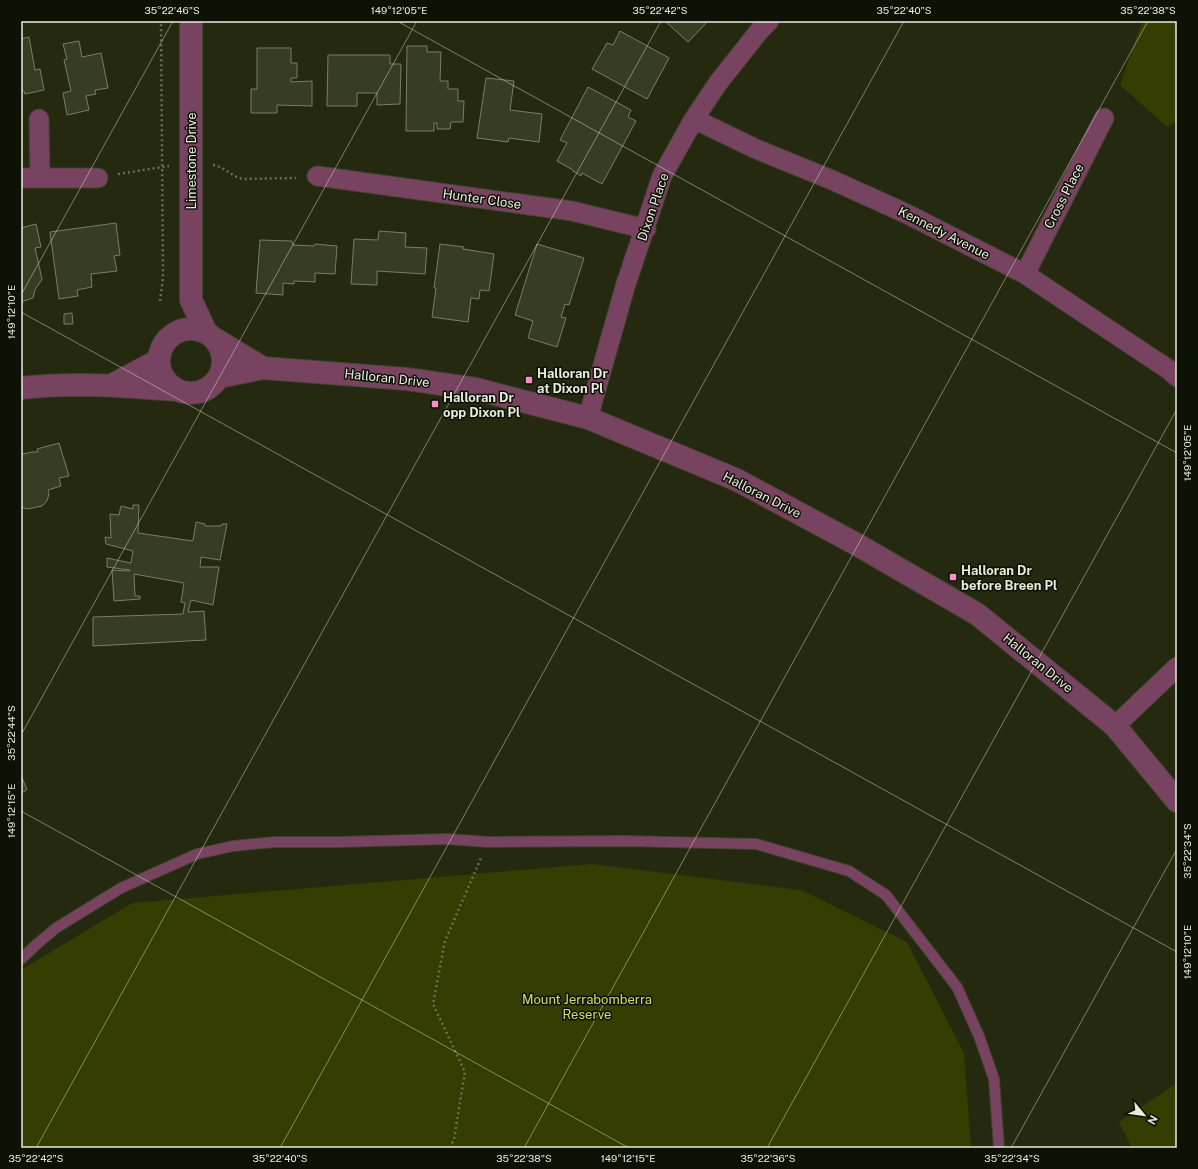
<svg xmlns="http://www.w3.org/2000/svg" width="1198" height="1169" viewBox="0 0 1198 1169" font-family="'Public Sans',sans-serif">
<rect width="100%" height="100%" fill="#242910"/>
<path fill="#353e00" d="M 1142,21 L 1177,21 L 1177,121 L 1167,127 L 1120,85 Z
M 592,864 L 801,890 L 907,942 L 964,1053 L 971,1148 L 21,1148 L 21,970 L 132,903 Z
M 1177,1083 L 1177,1148 L 1132,1148 L 1119,1122 Z"/>
<path fill="#373d23" stroke="#797f63" d="M 665,21 L 708,21 L 688,42 Z
M 620,31 L 669,58 L 647,99 L 592,69 L 607,43 L 613,45 Z
M 29,37 L 35,70 L 40,69 L 44,90 L 25,94 L 24,91 L 21,92 L 21,39 Z
M 79,41 L 82,57 L 101,53 L 108,88 L 95,90 L 96,94 L 86,96 L 89,110 L 67,115 L 63,93 L 71,91 L 64,60 L 67,59 L 63,44 Z
M 407,46 L 427,46 L 427,52 L 441,52 L 440,81 L 448,81 L 448,89 L 458,89 L 458,101 L 464,101 L 463,122 L 451,122 L 450,129 L 437,129 L 437,123 L 434,123 L 434,131 L 406,131 Z
M 257,48 L 291,48 L 291,63 L 297,63 L 297,78 L 291,78 L 291,82 L 312,81 L 312,106 L 277,105 L 277,113 L 251,113 L 251,89 L 257,89 Z
M 328,55 L 390,55 L 390,64 L 401,64 L 400,104 L 377,105 L 377,93 L 357,93 L 357,106 L 327,106 Z
M 486,78 L 514,81 L 510,110 L 542,114 L 539,142 L 509,138 L 508,142 L 477,138 Z
M 588,87 L 631,110 L 628,117 L 636,121 L 602,184 L 582,173 L 581,176 L 573,171 L 573,170 L 557,161 L 567,143 L 560,140 Z
M 116,223 L 120,255 L 114,256 L 117,271 L 91,274 L 92,287 L 77,290 L 78,296 L 59,299 L 50,232 Z
M 36,224 L 41,247 L 35,248 L 42,279 L 35,290 L 33,298 L 21,302 L 21,228 Z
M 379,231 L 406,233 L 405,247 L 427,248 L 425,274 L 377,271 L 377,285 L 351,284 L 354,239 L 378,240 Z
M 260,240 L 292,241 L 293,245 L 314,246 L 315,244 L 337,246 L 335,274 L 315,273 L 315,282 L 294,281 L 294,284 L 283,283 L 283,295 L 256,293 Z
M 440,244 L 464,247 L 463,249 L 494,254 L 489,291 L 480,290 L 479,299 L 471,298 L 468,322 L 432,317 L 436,288 L 434,288 Z
M 537,244 L 584,258 L 569,305 L 565,304 L 561,317 L 566,318 L 557,347 L 528,338 L 533,321 L 515,315 Z
M 72,313 L 73,324 L 64,324 L 64,314 Z
M 59,443 L 69,476 L 59,478 L 61,486 L 48,490 L 49,494 L 47,501 L 42,506 L 28,509 L 21,507 L 21,456 L 23,454 L 32,452 L 38,452 L 37,449 Z
M 133,505 L 139,505 L 138,533 L 193,541 L 196,522 L 205,524 L 205,526 L 221,526 L 222,524 L 227,524 L 220,560 L 201,557 L 200,567 L 219,567 L 213,605 L 191,600 L 188,612 L 204,611 L 206,640 L 93,646 L 93,617 L 183,614 L 185,603 L 181,602 L 184,583 L 134,574 L 135,596 L 140,596 L 140,599 L 114,601 L 112,570 L 130,571 L 130,570 L 107,567 L 107,558 L 131,563 L 133,551 L 106,544 L 105,537 L 111,538 L 110,514 L 119,515 L 121,506 L 133,509 Z
M 21,775 L 27,790 L 21,793 Z"/>
<g fill="none" stroke-linecap="round" stroke-linejoin="round">
<defs>
<path id="service" d="M 21,959 L 37,944 L 56,928 L 121,888 L 197,854 L 233,846 L 274,842 L 340,842 L 447,839 L 488,842 L 625,841 L 756,844 L 849,871 L 886,895 L 903,917 L 957,987 L 979,1036 L 994,1079 L 999,1148"/>
<path id="minor" d="M 39,119 L 40,178
M 694,119 L 756,149 L 832,180 L 907,214 L 1025,274 L 1168,369 L 1177,377
M 317,176 L 572,211 L 646,229
M 21,178 L 98,178
M 1025,274 L 1104,118
M 588,418 L 625,287 L 662,176 L 694,119 L 718,83 L 760,30 L 769,21
M 1115,726 L 1177,667"/>
<path id="tertiary" d="M 191,21 L 191,300 L 206,332
M159 361a32 32 0 1 1 64 0a32 32 0 1 1-64 0Z
M 215,339 L 263,368
M 219,377 L 263,368 L 407,379 L 476,389 L 588,418 L 737,480 L 856,544 L 977,614 L 1115,726 L 1177,801
M 112,385 L 159,360
M 21,388 C 72,382 124,386 176,390"/>
</defs>
<use href="#service" stroke="#3f442d" stroke-width="12"/>
<use href="#minor" stroke="#3f442d" stroke-width="21"/>
<use href="#tertiary" stroke="#3f442d" stroke-width="24"/>
<path stroke="#6a6f59" stroke-width="2.5" stroke-dasharray="2 3" stroke-linecap="butt" d="M 213,165 C 225,167 232,177 243,179 L 296,178
M 118,174 L 169,166
M 160,301 L 163,278 L 161,21
M 450,1148 L 454,1139 L 465,1072 L 433,1004 L 445,941 L 481,858"/>
<use href="#service" stroke="#784360" stroke-width="10"/>
<use href="#minor" stroke="#784360" stroke-width="19"/>
<use href="#tertiary" stroke="#784360" stroke-width="22"/>
</g>
<path fill="none" stroke="#e8ecdc" stroke-width="1" stroke-opacity="0.45" d="M 397,21 L 1177,453M 21,295 L 173,21M 21,312 L 1177,952M 21,735 L 417,21M 21,811 L 629,1148M 36,1148 L 661,21M 280,1148 L 904,21M 524,1148 L 1148,21M 767,1148 L 1177,409M 1011,1148 L 1177,849"/>
<g fill="#f98fc9" stroke="#0e1106" stroke-width="1.5">
<rect x="525" y="376" width="8" height="8" rx="2"/>
<rect x="431" y="400" width="8" height="8" rx="2"/>
<rect x="949" y="573" width="8" height="8" rx="2"/>
</g>
<g text-anchor="middle" dominant-baseline="central" stroke-width="3" stroke-linejoin="round" paint-order="stroke">
<g font-size="13" fill="#e8ecdc" stroke="#0e1106">
<text transform="translate(191 161) rotate(-90)">Limestone Drive</text>
<text transform="translate(1064 196) rotate(-63)">Cross Place</text>
<text transform="translate(482 199) rotate(8)">Hunter Close</text>
<text transform="translate(653 207) rotate(-71)">Dixon Place</text>
<text transform="translate(944 233) rotate(27)">Kennedy Avenue</text>
<text transform="translate(387 378) rotate(6)">Halloran Drive</text>
<text transform="translate(762 495) rotate(27)">Halloran Drive</text>
<text transform="translate(1038 663) rotate(39)">Halloran Drive</text>
</g>
<g font-size="13" font-weight="bold" fill="#e8ecdc" stroke="#0e1106" text-anchor="start">
<text x="537" y="373">Halloran Dr<tspan x="537" dy="15">at Dixon Pl</tspan></text>
<text x="443" y="397">Halloran Dr<tspan x="443" dy="15">opp Dixon Pl</tspan></text>
<text x="961" y="570">Halloran Dr<tspan x="961" dy="15">before Breen Pl</tspan></text>
</g>
<g font-size="13" fill="#cae163" stroke="#0e1106">
<text x="587" y="999">Mount Jerrabomberra<tspan x="587" dy="15">Reserve</tspan></text>
</g>
</g>
<rect width="1198" height="1169" fill="none" stroke="#0e1106" stroke-width="44"/>
<g transform="translate(1144 1115) rotate(119)" stroke="#0e1106" stroke-width="3" paint-order="stroke">
<path d="M0-3L7 15L0 10L-7 15Z" fill="#e8ecdc"/>
<text y="-6" font-size="11" font-weight="bold" text-anchor="middle" fill="#e8ecdc">N</text>
</g>
<rect x="22" y="22" width="1154" height="1125" fill="none" stroke="#e8ecdc" stroke-width="1.5"/>
<g font-size="10" text-anchor="middle" fill="#e8ecdc">
<text x="172" y="14">35°22'46"S</text>
<text x="399" y="14">149°12'05"E</text>
<text x="660" y="14">35°22'42"S</text>
<text x="904" y="14">35°22'40"S</text>
<text x="1148" y="14">35°22'38"S</text>
<text transform="translate(11 312) rotate(-90)" y="4">149°12'10"E</text>
<text transform="translate(1187 453) rotate(-90)" y="4">149°12'05"E</text>
<text transform="translate(11 733) rotate(-90)" y="4">35°22'44"S</text>
<text transform="translate(11 811) rotate(-90)" y="4">149°12'15"E</text>
<text transform="translate(1187 851) rotate(-90)" y="4">35°22'34"S</text>
<text transform="translate(1187 952) rotate(-90)" y="4">149°12'10"E</text>
<text x="36" y="1162">35°22'42"S</text>
<text x="280" y="1162">35°22'40"S</text>
<text x="524" y="1162">35°22'38"S</text>
<text x="628" y="1162">149°12'15"E</text>
<text x="768" y="1162">35°22'36"S</text>
<text x="1012" y="1162">35°22'34"S</text>
</g>
</svg>
